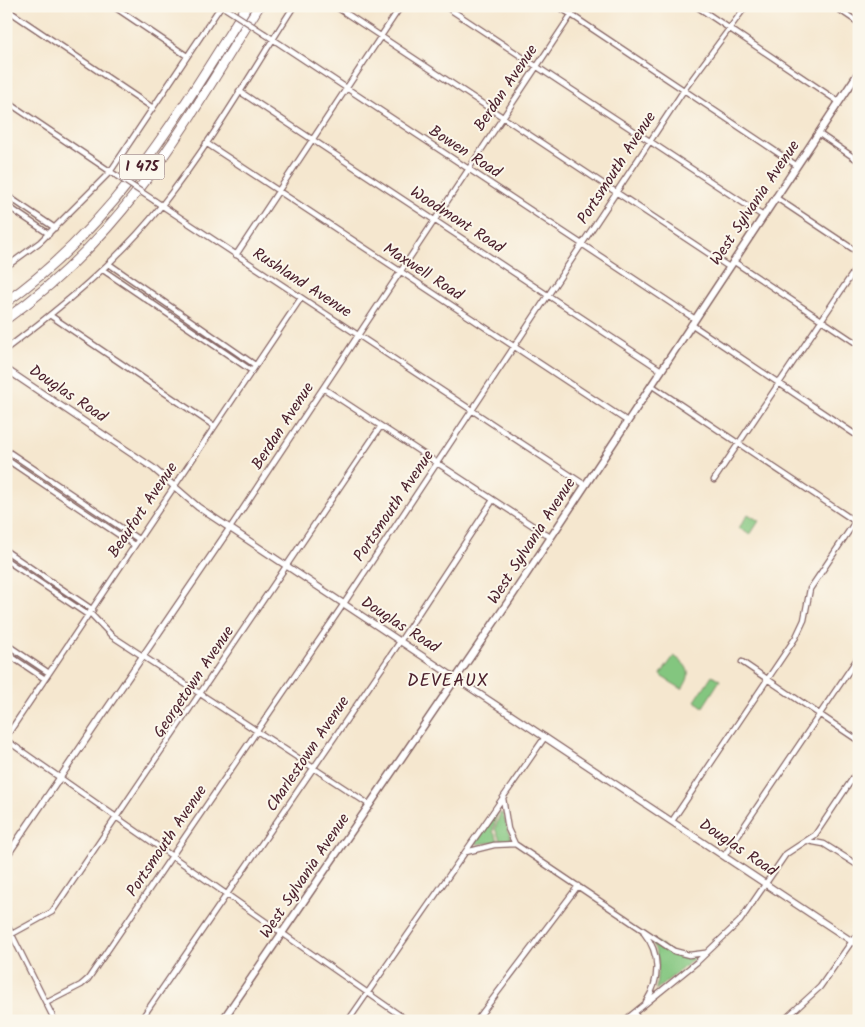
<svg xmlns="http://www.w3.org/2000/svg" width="865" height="1027" viewBox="0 0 865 1027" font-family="Kalam,sans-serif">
<rect width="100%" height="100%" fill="#fbf7ec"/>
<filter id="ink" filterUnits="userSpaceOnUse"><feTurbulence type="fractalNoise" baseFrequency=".02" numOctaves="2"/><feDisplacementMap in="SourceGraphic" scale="10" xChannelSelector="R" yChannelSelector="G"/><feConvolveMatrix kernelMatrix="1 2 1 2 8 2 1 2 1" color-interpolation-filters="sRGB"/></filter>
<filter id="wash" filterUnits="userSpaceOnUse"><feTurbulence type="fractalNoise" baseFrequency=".0096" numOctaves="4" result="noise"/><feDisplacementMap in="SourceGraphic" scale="20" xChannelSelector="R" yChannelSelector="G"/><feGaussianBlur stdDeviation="1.12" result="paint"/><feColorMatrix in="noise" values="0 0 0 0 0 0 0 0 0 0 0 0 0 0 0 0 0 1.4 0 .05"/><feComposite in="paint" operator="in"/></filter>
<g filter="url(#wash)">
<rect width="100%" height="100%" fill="#f5e7cf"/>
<path fill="#83c67f" stroke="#667255" d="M 748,514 L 759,521 L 750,535 L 739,528 Z
M 674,656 C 689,666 693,674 682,689 L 662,677 L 661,674 Z
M 712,675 L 720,680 L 703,707 L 695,701 Z
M 497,812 L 493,831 L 499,842 L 477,844 L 476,842 Z
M 500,813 L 503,814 L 512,842 L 501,842 L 495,829 Z
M 655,941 L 674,954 L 695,958 L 656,990 L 658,960 L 653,943 Z"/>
</g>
<g filter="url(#ink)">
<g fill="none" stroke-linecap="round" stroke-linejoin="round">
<defs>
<path id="minor" d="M 113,6 L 187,56
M 335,6 L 729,267
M 445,6 L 763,216
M 558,6 L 796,165
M 696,6 L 839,102
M 834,6 L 859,23
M 6,9 L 153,108
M 265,34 L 695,319
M 239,91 L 661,370
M 6,101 L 117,176
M 818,133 L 859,161
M 206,143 L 627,421
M 6,195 L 55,228
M 775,197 L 859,253
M 155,201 L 585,485
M 6,205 L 49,234
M 236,255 L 401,6
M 733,261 L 859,345
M 109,264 L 255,365
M 6,267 L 40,242 L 110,172 L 221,6
M 103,270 L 252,371
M 51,316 L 214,426
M 691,324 L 859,437
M 6,349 C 63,306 118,261 162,205 C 211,143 251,73 294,6
M 651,385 L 859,524
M 323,388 L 550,537
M 6,450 L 138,539
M 6,459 L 134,545
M 714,480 L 859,264
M 230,528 L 577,6
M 6,551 L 93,610
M 6,560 L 88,615
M 90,613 L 112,636 L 370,805
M 6,644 L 49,673
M 6,653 L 45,679
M 742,662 L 859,741
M 6,737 L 301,298
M 6,740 L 408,1021
M 503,798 L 508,829 L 515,844 L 674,951 L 689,955 L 705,953
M 672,821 L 796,637 L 804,620 L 810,589 L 855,522
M 808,841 L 824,844 L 859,866
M 466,852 L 494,845 L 515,844
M 724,856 L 859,656
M 6,923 L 55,1021
M 644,933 C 661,954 660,980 646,1002
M 12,934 L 52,912 L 381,426
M 46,1003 L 81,985 L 88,979 L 343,605 L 684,90 L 746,6
M 634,1013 L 640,1021
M 140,1021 L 395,649 L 493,500
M 348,1021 L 545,737
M 476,1021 L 578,886
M 624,1021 L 697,962 L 740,921 L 786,854 L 815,835 L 859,769
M 783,1021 L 820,987 L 859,931"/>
<path id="tertiary" d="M 6,369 L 153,468 L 198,507 L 859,946
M 6,857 L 230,528"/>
<path id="secondary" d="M 222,1021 L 508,602 L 859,72"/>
<path id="motorway" d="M 6,302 C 115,224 177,117 247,6
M 6,319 C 125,235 184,126 259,6"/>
</defs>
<use href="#minor" stroke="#866564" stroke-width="7"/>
<use href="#tertiary" stroke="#866564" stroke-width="8"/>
<use href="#secondary" stroke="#866564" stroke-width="9"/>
<use href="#motorway" stroke="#866564" stroke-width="11"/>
<use href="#minor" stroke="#fff" stroke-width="4.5"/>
<use href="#tertiary" stroke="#fff" stroke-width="5.5"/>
<use href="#secondary" stroke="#fff" stroke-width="6"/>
<use href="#motorway" stroke="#fff" stroke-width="9"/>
<defs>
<path id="minor-bridge" d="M 225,8 L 265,34
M 117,176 L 155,201"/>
</defs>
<use href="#minor-bridge" stroke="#866564" stroke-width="7" stroke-linecap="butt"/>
<use href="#minor-bridge" stroke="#fff" stroke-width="4.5"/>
</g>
</g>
<g text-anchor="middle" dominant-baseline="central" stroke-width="4" stroke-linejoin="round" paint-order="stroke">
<rect fill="#fbf7ec" stroke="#7f6065" stroke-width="1" x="119.5" y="154.5" width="45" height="25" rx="4"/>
<g font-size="15" font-weight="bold" fill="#4a1f2b">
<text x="142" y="167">I 475</text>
</g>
<g font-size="16" fill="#4a1f2b" stroke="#fbf7ec">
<text transform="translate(506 88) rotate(-56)">Berdan Avenue</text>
<text transform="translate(465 152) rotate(33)">Bowen Road</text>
<text transform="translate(617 168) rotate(-57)">Portsmouth Avenue</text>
<text transform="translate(755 203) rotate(-56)">West Sylvania Avenue</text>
<text transform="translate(457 220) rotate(33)">Woodmont Road</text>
<text transform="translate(423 272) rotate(33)">Maxwell Road</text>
<text transform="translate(302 283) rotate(33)">Rushland Avenue</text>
<text transform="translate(68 394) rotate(34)">Douglas Road</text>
<text transform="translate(283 426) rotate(-57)">Berdan Avenue</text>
<text transform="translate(394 506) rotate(-56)">Portsmouth Avenue</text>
<text transform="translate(143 510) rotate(-56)">Beaufort Avenue</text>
<text transform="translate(532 541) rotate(-57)">West Sylvania Avenue</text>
<text transform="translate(400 625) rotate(33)">Douglas Road</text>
<text transform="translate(194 682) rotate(-56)">Georgetown Avenue</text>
<text transform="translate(308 754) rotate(-56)">Charlestown Avenue</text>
<text transform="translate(167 841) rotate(-56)">Portsmouth Avenue</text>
<text transform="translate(738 848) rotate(34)">Douglas Road</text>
<text transform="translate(305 876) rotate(-56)">West Sylvania Avenue</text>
</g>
<g font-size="18" letter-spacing="1" fill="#4a1f2b" stroke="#fbf7ec">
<text x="448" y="681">DEVEAUX</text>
</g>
</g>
<rect width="865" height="1027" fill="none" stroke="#fbf7ec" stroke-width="25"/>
</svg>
